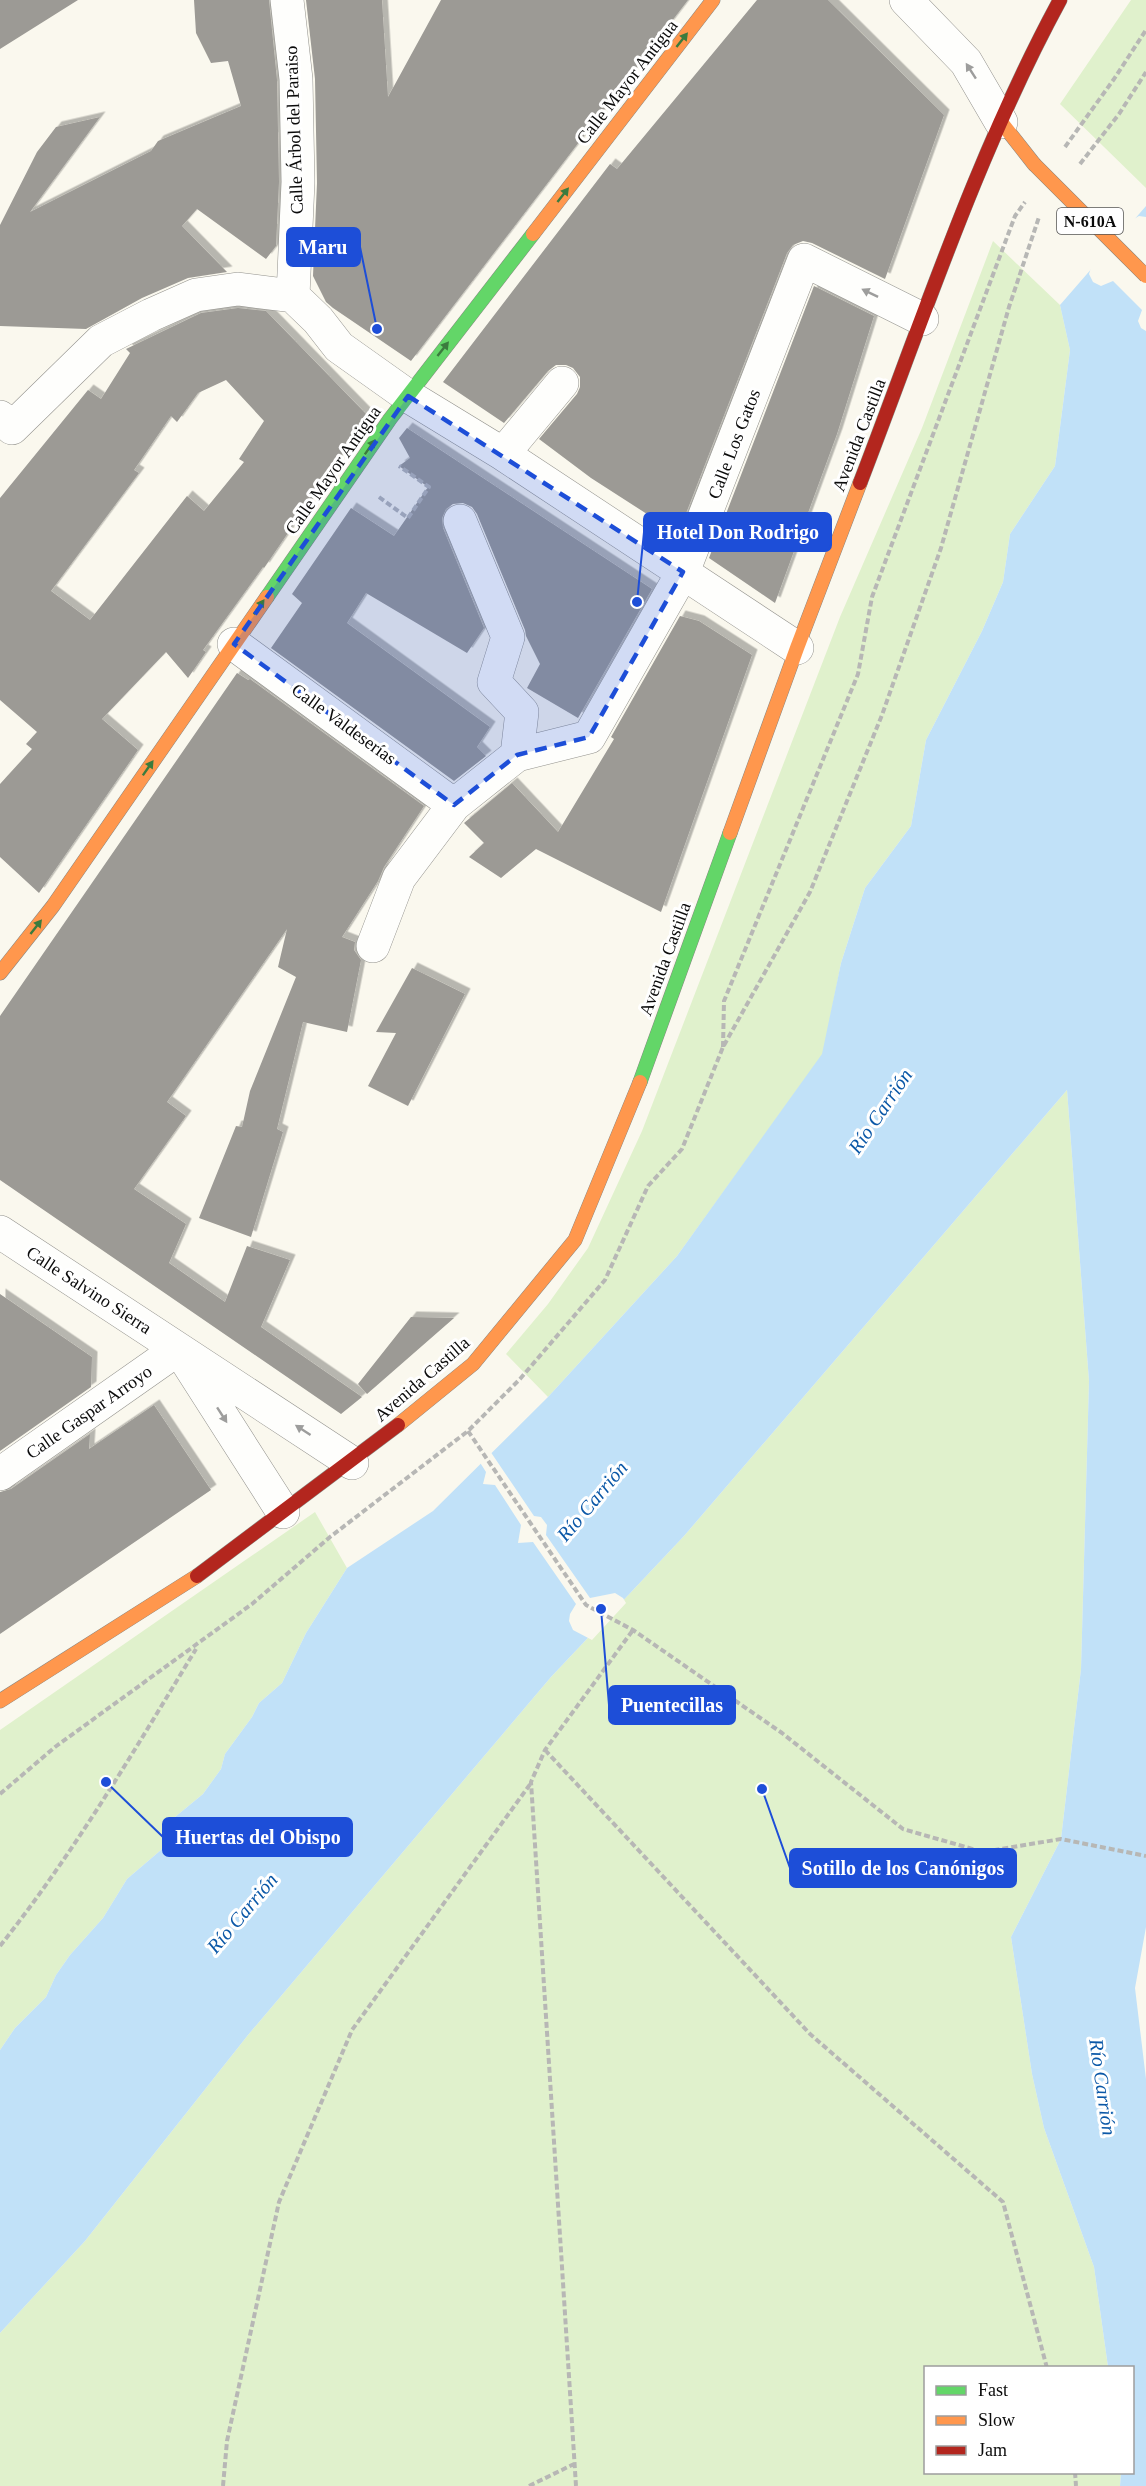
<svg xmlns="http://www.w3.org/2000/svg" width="1146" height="2486" viewBox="0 0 1146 2486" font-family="Georgia,serif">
<defs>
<filter id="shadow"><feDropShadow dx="5.5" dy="-5.5" stdDeviation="0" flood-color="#0004"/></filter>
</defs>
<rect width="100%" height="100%" fill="#faf8ee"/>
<path fill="#e0f1cc" d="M 1131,0 L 1146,0 L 1146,188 L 1060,104 Z
M 993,241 L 1060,305 L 1070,350 L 1055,466 L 1010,534 L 1003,582 L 982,631 L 926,740 L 911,826 L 865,888 L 841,963 L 823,1054 L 677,1256 L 548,1397 L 506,1354 L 548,1304 L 588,1248 L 642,1131 L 840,617 L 922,428 Z
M 1067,1090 L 1089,1381 L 1081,1669 L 1061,1839 L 1011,1937 L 1032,2074 L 1044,2128 L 1094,2267 L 1108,2367 L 926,2368 L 926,2472 L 1121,2473 L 1120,2486 L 0,2486 L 0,2333 L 85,2241 L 248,2035 L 551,1677 L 684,1536 Z
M 315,1512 L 347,1568 L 306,1633 L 282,1683 L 259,1703 L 252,1717 L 225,1754 L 221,1769 L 203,1794 L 175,1817 L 168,1842 L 161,1850 L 127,1879 L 103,1918 L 70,1955 L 56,1975 L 46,1997 L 15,2028 L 0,2050 L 0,1730 Z"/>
<path fill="#c1e1f8" d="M 1146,206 L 1146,1927 L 1135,1988 L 1146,2079 L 1146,2486 L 1120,2486 L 1121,2473 L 1132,2472 L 1132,2368 L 1108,2367 L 1094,2267 L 1044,2128 L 1032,2074 L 1011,1937 L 1061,1839 L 1081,1669 L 1089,1381 L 1067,1090 L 684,1536 L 551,1677 L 248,2035 L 85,2241 L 0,2333 L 0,2050 L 15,2028 L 46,1997 L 56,1975 L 70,1955 L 103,1918 L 127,1879 L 161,1850 L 167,1842 L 175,1817 L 203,1794 L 221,1769 L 225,1754 L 252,1717 L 259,1703 L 282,1683 L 306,1633 L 347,1568 L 433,1511 L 548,1397 L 677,1256 L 822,1054 L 841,963 L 865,888 L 911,826 L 926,740 L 982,631 L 1003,582 L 1010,534 L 1055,466 L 1070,350 L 1060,305 Z"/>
<path fill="#faf8ee" d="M 1139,216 L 1146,217 L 1146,331 L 1141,328 L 1138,321 L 1142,310 L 1113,281 L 1101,286 L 1093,282 L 1089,274 L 1093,261 L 1130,218 L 1132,220 Z
M 490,1451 L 534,1516 L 541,1517 L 547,1525 L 546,1535 L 590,1598 L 615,1593 L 623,1598 L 626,1603 L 592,1640 L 573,1630 L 569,1621 L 570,1614 L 576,1604 L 533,1542 L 518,1543 L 521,1525 L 495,1485 L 483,1484 L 486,1472 L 479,1461 Z"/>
<path fill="#9c9a95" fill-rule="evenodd" filter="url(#shadow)" d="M 0,0 L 78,0 L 0,49 Z
M 194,0 L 269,0 L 277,80 L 279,182 L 276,246 L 266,259 L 197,209 L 182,226 L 227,272 L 188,278 L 142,298 L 86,329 L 0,326 L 0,225 L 37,152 L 56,127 L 100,117 L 30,212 L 151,151 L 158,141 L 241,106 L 228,61 L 211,63 L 196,33 Z
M 306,0 L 382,0 L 388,97 L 441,0 L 688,0 L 411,361 L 333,308 L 326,302 L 313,276 L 317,183 L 315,79 Z
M 757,0 L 828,0 L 944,115 L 885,279 L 812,243 L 803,241 L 793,245 L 787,253 L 678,534 L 591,478 L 539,439 L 577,394 L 580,387 L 580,377 L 573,368 L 566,365 L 556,365 L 548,371 L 504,423 L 443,382 L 610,164 L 617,169 Z
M 814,286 L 874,316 L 837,434 L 775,603 L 709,558 Z
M 238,308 L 266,311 L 368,416 L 264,568 L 263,567 L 203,650 L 206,652 L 188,678 L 166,652 L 102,719 L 138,750 L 39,893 L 0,857 L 0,784 L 32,749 L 26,744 L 37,732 L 0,700 L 0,498 L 88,390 L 101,399 L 130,353 L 126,349 L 201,313 ZM 226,380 L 264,421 L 239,459 L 244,462 L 204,511 L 187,496 L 90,620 L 51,591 L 139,473 L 134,470 L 171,416 L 177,422 L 198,393 Z
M 407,428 L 652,589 L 578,718 L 527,688 L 540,664 L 526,636 L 525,630 L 477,514 L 472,507 L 463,503 L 453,504 L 446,509 L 442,518 L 443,528 L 484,628 L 467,653 L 366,593 L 347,623 L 490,727 L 477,747 L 486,756 L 454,781 L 271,648 L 302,603 L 292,594 L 351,508 L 394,536 L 428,487 L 399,466 L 410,458 L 399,438 Z
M 680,616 L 699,621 L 752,655 L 661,912 L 536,849 L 501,878 L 469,857 L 484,843 L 464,823 L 512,783 L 558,832 L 614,739 L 611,737 Z
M 237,673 L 248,680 L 250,679 L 424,806 L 384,867 L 378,881 L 342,937 L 355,942 L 354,950 L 361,960 L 347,1032 L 303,1022 L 277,1129 L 283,1132 L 251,1237 L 199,1218 L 236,1126 L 242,1127 L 250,1091 L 296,977 L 278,967 L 287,929 L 167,1102 L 186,1116 L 134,1189 L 186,1224 L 169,1263 L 225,1302 L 247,1246 L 290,1260 L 261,1327 L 362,1397 L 341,1414 L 0,1180 L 0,1016 Z
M 412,968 L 465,994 L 408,1106 L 368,1086 L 396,1033 L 376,1032 Z
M 0,1294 L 92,1357 L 91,1387 L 0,1451 Z
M 411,1317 L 454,1318 L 367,1394 L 358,1384 Z
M 154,1405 L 211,1490 L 0,1634 L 0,1492 L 11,1489 L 90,1434 L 89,1449 Z"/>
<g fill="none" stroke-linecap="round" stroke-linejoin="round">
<defs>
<path id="street" d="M 287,0 L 296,79 L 298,182 L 293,296
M 906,0 L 966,62 L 1001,122
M 0,417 L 12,428 L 101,341 L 151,315 L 196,295 L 238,289 L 293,296 L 318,320 L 339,347 L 408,396 L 503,454 L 797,648
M 503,454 L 562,383
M 460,521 L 508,637 L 494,682 L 522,712 L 517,755
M 234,644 L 454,805
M 373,946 L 399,878 L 454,805 L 517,755 L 589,737 L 683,572 L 804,260 L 922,319
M 0,1232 L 352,1463
M 186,1360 L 283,1512
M 0,1474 L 178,1349"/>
<path id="fast" d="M 267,597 L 390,419 L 533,234
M 640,1082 L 730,833"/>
<path id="slow" d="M 1001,122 L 1034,164
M 533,234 L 713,0
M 730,833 L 797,648 L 860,483
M 0,973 L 53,906 L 267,597
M 398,1425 L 473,1364 L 575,1240 L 640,1082
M 0,1701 L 197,1576"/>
<path id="jam" d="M 860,483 C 922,322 978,151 1060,0
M 197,1576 L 398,1425"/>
</defs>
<use href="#street" stroke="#93928d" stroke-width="34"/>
<use href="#fast" stroke="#898884" stroke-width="15"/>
<use href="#slow" stroke="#898884" stroke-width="15"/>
<use href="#jam" stroke="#898884" stroke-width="15"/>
<path stroke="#b7b7b5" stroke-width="4" stroke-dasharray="6 3" stroke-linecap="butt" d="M 1065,147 L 1114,79 L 1146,30
M 1080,164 L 1119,114 L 1146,72
M 379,497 L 408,518 L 429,487 L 399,466
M 723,1047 L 724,1001 L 858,674 L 872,597 L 1015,216 L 1025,202
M 468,1431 L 586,1605 L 633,1630 L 782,1733 L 903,1829 L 983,1852 L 1061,1839 L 1146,1856
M 545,1750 L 810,2034 L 1003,2202 L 1047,2368
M 0,1794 L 55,1747 L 252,1604 L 330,1537 L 468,1431 L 520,1379 L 605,1280 L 648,1186 L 682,1149 L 723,1047 L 810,892 L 882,715 L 941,548 L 1009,307 L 1039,217
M 0,1946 C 74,1853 134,1751 196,1649
M 1075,2472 L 1076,2486
M 223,2486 L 227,2441 L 279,2202 L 352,2030 L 531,1783
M 529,2486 L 574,2464
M 576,2486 L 531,1782 L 545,1750 L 633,1630"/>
<use href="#street" stroke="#fefefc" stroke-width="33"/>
<use href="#fast" stroke="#63d668" stroke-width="14"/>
<use href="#slow" stroke="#ff974d" stroke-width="14"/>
<use href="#jam" stroke="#b3261e" stroke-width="14"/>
<defs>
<path id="slow-bridge" d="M 1034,164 L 1146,276"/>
</defs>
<use href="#slow-bridge" stroke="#807f7a" stroke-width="15" stroke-linecap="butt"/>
<use href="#slow-bridge" stroke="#ff974d" stroke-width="14"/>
</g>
<defs><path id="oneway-solid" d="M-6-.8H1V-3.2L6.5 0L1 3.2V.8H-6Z" transform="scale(1.5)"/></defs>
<g fill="#3b7b3e">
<use href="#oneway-solid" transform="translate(682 40) rotate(-52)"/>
<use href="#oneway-solid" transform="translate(563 195) rotate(-52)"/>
<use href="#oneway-solid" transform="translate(443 349) rotate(-52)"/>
<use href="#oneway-solid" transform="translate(370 447) rotate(-55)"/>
<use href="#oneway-solid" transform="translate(259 607) rotate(-55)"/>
<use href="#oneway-solid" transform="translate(148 768) rotate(-55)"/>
<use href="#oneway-solid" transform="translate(36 927) rotate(-52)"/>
</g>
<g fill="#9d9d9c">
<use href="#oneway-solid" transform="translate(971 71) rotate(-123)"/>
<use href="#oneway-solid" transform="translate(870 293) rotate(-154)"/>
<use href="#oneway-solid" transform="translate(222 1415) rotate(57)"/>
<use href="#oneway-solid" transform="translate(303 1430) rotate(-147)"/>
</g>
<path fill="#1d4ed8" fill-opacity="0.2" stroke="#1d4ed8" stroke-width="4.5" stroke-dasharray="12 8" stroke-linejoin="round" d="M 408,396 L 683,572 L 589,737 L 517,755 L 454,805 L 234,644 Z"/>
<g text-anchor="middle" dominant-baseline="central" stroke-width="6" stroke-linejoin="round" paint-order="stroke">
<rect fill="#fff" stroke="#545454" stroke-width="1.5" x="1057" y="208" width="66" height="26" rx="4.5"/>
<g font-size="16" font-weight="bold" fill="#0b0b0b">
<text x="1090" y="221">N-610A</text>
</g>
<g font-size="18" fill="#0b0b0b" stroke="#fff">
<text transform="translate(627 82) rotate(-52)">Calle Mayor Antigua</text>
<text transform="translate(294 130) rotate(-92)">Calle Árbol del Paraiso</text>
<text transform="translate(859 435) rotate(-69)">Avenida Castilla</text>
<text transform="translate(734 444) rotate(-69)">Calle Los Gatos</text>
<text transform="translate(333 470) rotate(-55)">Calle Mayor Antigua</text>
<text transform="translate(344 724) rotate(36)">Calle Valdeserías</text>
<text transform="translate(665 959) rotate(-70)">Avenida Castilla</text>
<text transform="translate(89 1290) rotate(33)">Calle Salvino Sierra</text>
<text transform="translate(422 1379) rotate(-41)">Avenida Castilla</text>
<text transform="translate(89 1412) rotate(-35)">Calle Gaspar Arroyo</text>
</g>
<g font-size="20" font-style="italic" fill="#0b58a7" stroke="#fff">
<text transform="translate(880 1111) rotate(-56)">Río Carrión</text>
<text transform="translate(592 1501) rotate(-50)">Río Carrión</text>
<text transform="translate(242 1913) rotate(-50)">Río Carrión</text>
<text transform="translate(1103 2087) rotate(82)">Río Carrión</text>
</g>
</g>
<path fill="none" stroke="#1d4ed8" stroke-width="2" d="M377 329L360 247M637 602L644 532M601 1609L609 1705M106 1782L163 1837M762 1789L790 1868"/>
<g fill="#1d4ed8" stroke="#fff" stroke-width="2">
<circle cx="377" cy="329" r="6"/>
<circle cx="637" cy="602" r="6"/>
<circle cx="601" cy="1609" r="6"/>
<circle cx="106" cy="1782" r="6"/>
<circle cx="762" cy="1789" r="6"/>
</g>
<g fill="#1d4ed8" stroke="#1d4ed8" stroke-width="2">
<rect x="287" y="228" width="73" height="38" rx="6"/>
<rect x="644" y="513" width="187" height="38" rx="6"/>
<rect x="609" y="1686" width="126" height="38" rx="6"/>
<rect x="163" y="1818" width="189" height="38" rx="6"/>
<rect x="790" y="1849" width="226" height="38" rx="6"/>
</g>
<g font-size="20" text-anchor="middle" font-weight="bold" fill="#fff">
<text x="323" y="254">Maru</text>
<text x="738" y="539">Hotel Don Rodrigo</text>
<text x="672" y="1712">Puentecillas</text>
<text x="258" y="1844">Huertas del Obispo</text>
<text x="903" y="1875">Sotillo de los Canónigos</text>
</g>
<rect x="924" y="2366" width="210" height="108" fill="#ffffff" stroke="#9d9d9d" stroke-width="1.5"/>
<rect x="936" y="2386" width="30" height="9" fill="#63d668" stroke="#9d9d9d" stroke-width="1.5"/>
<text x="978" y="2396" font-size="18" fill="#0b0b0b">Fast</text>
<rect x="936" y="2416" width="30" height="9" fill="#ff974d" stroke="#9d9d9d" stroke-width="1.5"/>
<text x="978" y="2426" font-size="18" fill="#0b0b0b">Slow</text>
<rect x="936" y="2446" width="30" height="9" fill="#b3261e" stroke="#9d9d9d" stroke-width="1.5"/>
<text x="978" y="2456" font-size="18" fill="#0b0b0b">Jam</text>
</svg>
